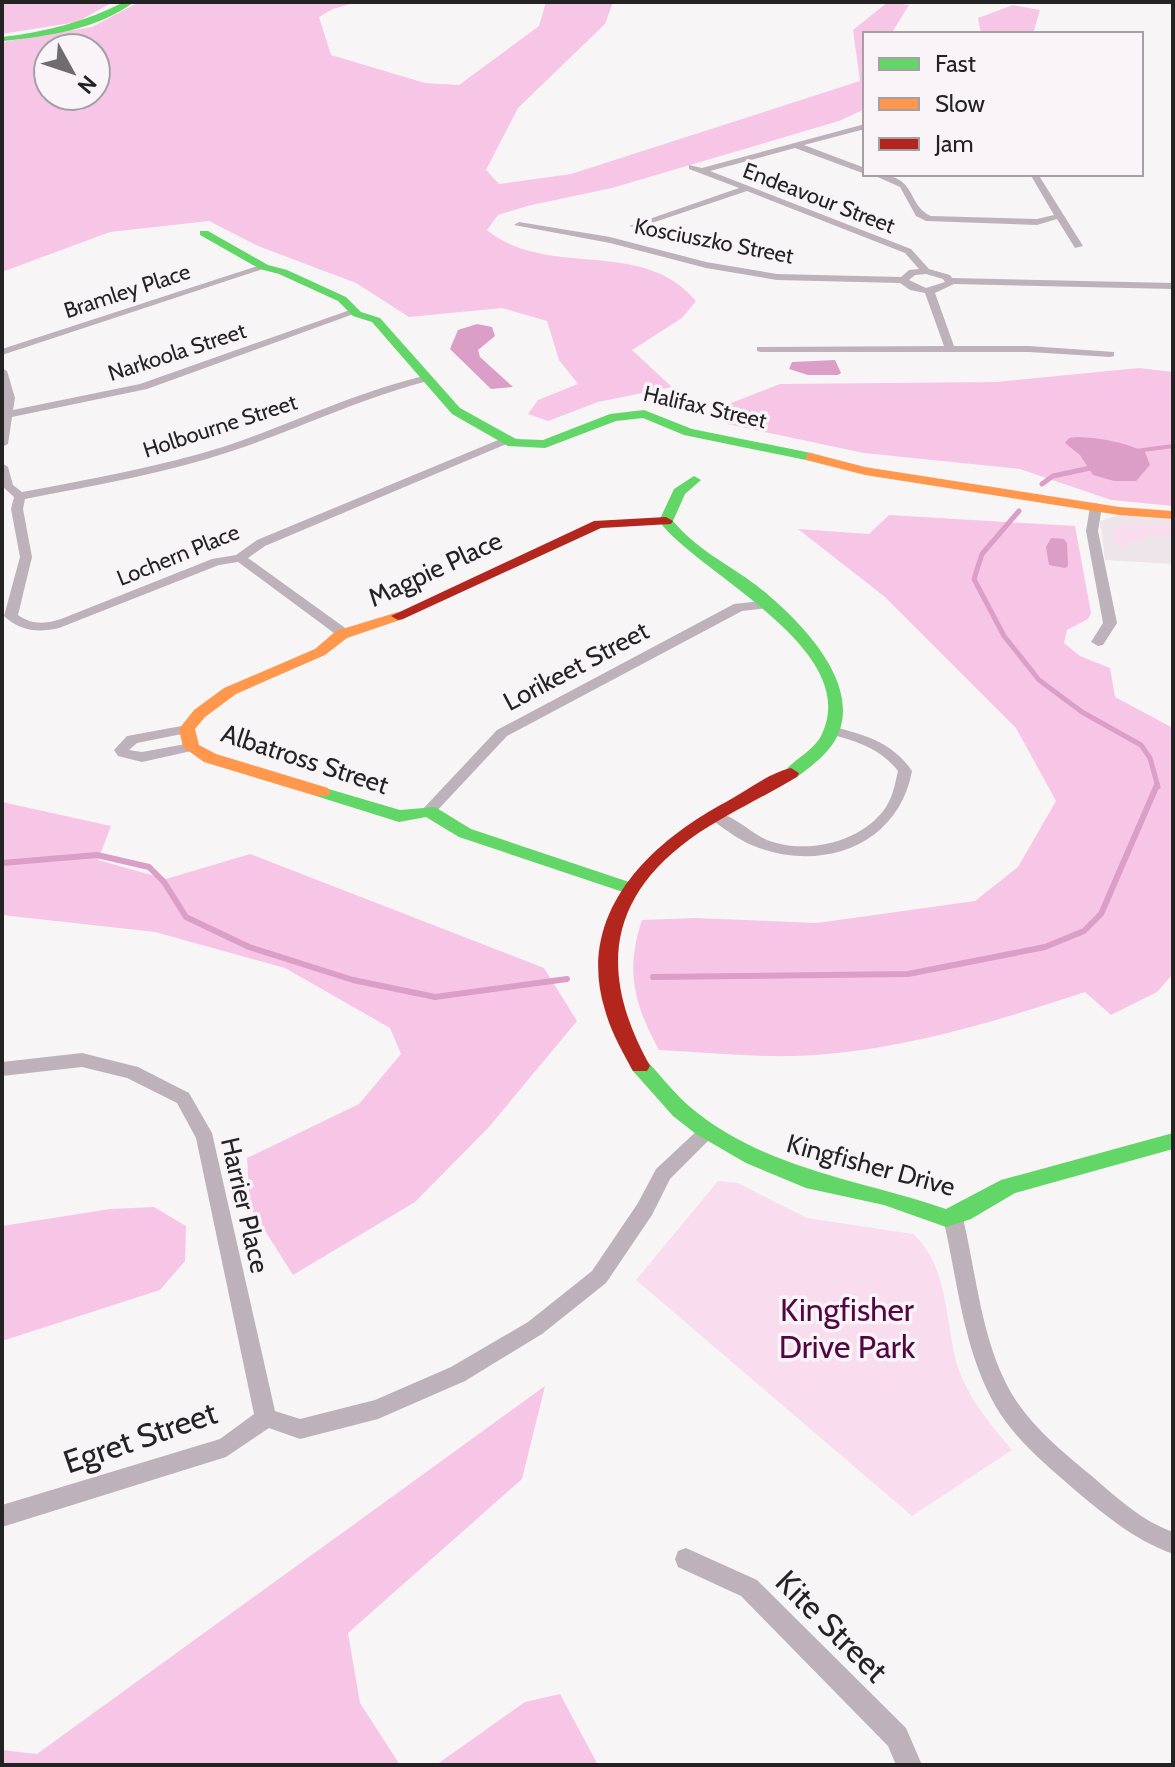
<svg xmlns="http://www.w3.org/2000/svg" width="1175" height="1767" viewBox="0 0 1175 1767" font-family="Cabin,sans-serif">
<rect width="100%" height="100%" fill="#f8f5f7"/>
<path fill="#ede5ea" d="M 1119,515 L 1173,520 L 1173,564 L 1105,560 L 1100,521 Z"/>
<path fill="#f9ddef" d="M 1120,524 L 1173,525 L 1173,536 L 1146,534 L 1146,541 L 1135,541 L 1123,547 L 1114,543 L 1113,528 Z
M 718,1181 L 738,1183 L 807,1218 L 913,1234 C 948,1265 945,1318 956,1361 C 966,1396 989,1422 1012,1450 L 912,1516 L 636,1280 Z"/>
<path fill="#f7c6e7" fill-rule="evenodd" d="M 2,2 L 113,2 L 77,22 L 2,34 Z
M 139,2 L 357,2 L 333,9 L 319,17 L 331,55 L 425,83 L 459,85 L 539,26 L 546,2 L 613,2 L 605,24 L 518,108 L 486,170 L 499,184 L 571,174 L 860,81 L 853,30 L 888,2 L 909,5 L 891,34 L 865,34 L 865,109 L 839,121 L 612,188 L 527,206 L 498,215 L 487,230 C 547,280 642,236 696,301 L 682,318 L 632,350 L 672,387 L 598,402 L 548,421 L 528,414 L 538,400 L 578,384 L 559,360 L 547,321 L 502,308 L 409,317 L 356,283 L 258,246 L 209,221 L 110,232 L 2,272 L 2,42 L 92,27 ZM 48,48 L 96,48 L 96,96 L 48,96 Z
M 1013,5 L 1040,10 L 1033,34 L 981,34 L 978,18 Z
M 1139,368 L 1173,372 L 1173,506 L 1111,500 L 1020,469 L 864,453 L 727,424 L 731,403 L 780,384 L 996,382 Z
M 889,515 L 1075,526 L 1091,613 L 1088,619 L 1067,630 L 1064,643 L 1080,656 L 1110,668 L 1115,697 L 1173,728 L 1173,974 L 1157,992 L 1111,1015 L 1085,992 C 991,1023 893,1053 794,1056 C 749,1057 704,1052 659,1050 C 634,1004 625,971 642,920 L 694,918 L 817,923 L 975,901 L 1018,867 L 1056,801 L 1016,728 L 885,597 L 798,529 L 869,534 Z
M 2,802 L 111,826 L 98,860 L 166,879 L 250,854 L 544,968 L 577,1021 L 489,1127 L 415,1202 L 293,1275 L 250,1207 L 247,1158 L 359,1104 L 401,1054 L 390,1028 L 285,968 L 155,932 L 2,915 Z
M 154,1207 L 186,1226 L 185,1261 L 160,1290 L 2,1341 L 2,1226 L 110,1209 Z
M 545,1386 L 522,1479 L 348,1633 L 360,1703 L 400,1765 L 2,1765 L 2,1750 L 37,1754 Z
M 560,1694 L 598,1765 L 436,1765 L 525,1702 Z"/>
<path fill="#da9ec7" d="M 477,324 L 492,327 L 495,336 L 478,350 L 480,357 L 513,387 L 491,389 L 450,349 L 458,330 Z
M 835,360 L 841,373 L 838,375 L 808,375 L 789,369 L 792,362 Z
M 1078,437 C 1102,438 1123,442 1145,452 L 1150,465 L 1136,481 L 1114,481 L 1093,475 L 1080,455 L 1065,443 L 1069,438 Z
M 1051,538 L 1064,539 L 1067,543 L 1068,566 L 1065,568 L 1049,565 L 1046,547 Z"/>
<g fill="none" stroke-linecap="round" stroke-linejoin="round">
<path stroke="#da9ec7" stroke-width="4" d="M 1135,451 L 1173,446"/>
<path stroke="#da9ec7" stroke-width="5" d="M 1042,484 L 1053,476 L 1095,467
M 1019,511 L 982,554 L 974,579 L 1004,636 L 1039,680 L 1082,712 L 1141,745 L 1150,758 L 1158,787"/>
<path stroke="#da9ec7" stroke-width="6" d="M 2,863 L 97,855 L 149,867 L 164,882 L 186,917 L 249,947 L 353,980 L 435,997 L 567,979
M 653,977 L 908,974 L 1045,947 L 1084,931 L 1101,914 L 1157,785"/>
<path fill="#bdb2b9" fill-rule="evenodd" d="M 865,124 L 865,129 L 804,145 L 865,168 L 865,174 L 795,148 L 710,171 L 911,249 L 929,269 L 950,275 L 952,278 L 1173,283 L 1173,289 L 954,284 L 935,293 L 954,346 L 1029,346 L 1114,352 L 1114,356 L 1110,357 L 1029,352 L 761,352 L 757,351 L 757,347 L 944,346 L 925,293 L 910,290 L 900,283 L 777,280 L 706,268 L 610,243 L 514,225 L 519,222 L 610,237 L 706,262 L 777,274 L 901,277 L 909,270 L 919,269 L 905,253 L 747,191 L 637,228 L 629,226 L 739,188 L 689,169 L 689,165 L 702,168 ZM 926,274 L 943,279 L 945,282 L 926,288 L 909,280 L 915,275 Z
M 871,174 C 920,174 904,203 931,216 L 1037,219 L 1054,215 L 1030,174 L 1038,174 L 1083,246 L 1075,248 L 1057,219 L 1037,225 L 926,221 L 916,216 L 900,187 Z
M 261,265 L 269,267 L 2,355 L 2,349 Z
M 350,310 L 359,312 L 147,389 L 12,417 L 8,444 L 2,447 L 2,368 L 7,371 L 15,398 L 13,410 L 140,384 Z
M 428,375 L 433,378 L 432,380 C 363,397 301,428 235,450 C 167,473 96,485 25,499 L 23,509 L 32,557 L 18,615 C 32,625 45,624 61,619 L 212,559 L 236,555 L 257,540 L 503,438 L 511,438 L 511,442 L 265,546 L 248,558 L 348,630 L 348,636 L 338,636 L 238,562 L 219,565 L 59,628 C 39,633 19,631 4,616 L 20,557 L 11,509 L 14,497 L 2,486 L 2,463 L 8,467 L 13,485 L 22,492 C 91,479 159,467 226,446 C 294,423 358,391 428,375 Z
M 1096,503 L 1102,507 L 1098,531 L 1117,623 L 1103,645 L 1098,646 L 1091,642 L 1103,623 L 1086,531 L 1090,507 Z
M 771,600 L 778,604 L 776,607 L 742,611 L 507,736 L 434,814 L 429,816 L 421,811 L 497,730 L 734,604 Z
M 187,725 L 194,729 L 192,732 L 137,743 L 129,750 L 142,752 L 191,743 L 196,744 L 198,747 L 196,750 L 142,762 L 118,756 L 114,750 L 127,736 Z
M 834,727 C 866,735 893,743 912,771 C 899,843 826,872 759,848 C 742,842 727,831 712,820 L 709,817 L 712,814 C 729,810 750,833 767,840 C 805,855 862,843 886,807 C 893,796 895,784 898,771 C 880,748 856,741 829,734 L 827,731 L 829,728 Z
M 82,1053 L 138,1067 L 189,1093 L 212,1133 L 275,1411 L 300,1419 L 375,1400 L 451,1367 L 528,1322 L 592,1271 L 638,1203 L 656,1169 L 701,1127 L 708,1125 L 715,1127 L 717,1132 L 670,1179 L 652,1215 L 606,1283 L 542,1334 L 465,1381 L 378,1419 L 300,1439 L 269,1428 L 226,1457 L 2,1527 L 2,1505 L 220,1439 L 254,1414 L 196,1138 L 177,1103 L 127,1078 L 82,1067 L 2,1076 L 2,1062 Z
M 953,1210 L 960,1212 L 963,1218 C 977,1277 982,1347 1015,1399 C 1035,1430 1065,1454 1093,1477 C 1117,1498 1142,1521 1173,1532 L 1173,1554 C 1135,1540 1107,1517 1076,1491 C 1051,1469 1025,1448 1006,1422 C 964,1364 959,1286 943,1218 L 946,1212 Z
M 686,1548 L 757,1580 L 906,1728 L 922,1765 L 896,1765 L 888,1746 L 741,1596 L 678,1567 L 675,1559 L 678,1551 Z"/>
<path fill="#63d668" fill-rule="evenodd" d="M 124,2 L 134,2 C 98,29 46,37 2,41 L 2,37 C 45,32 85,22 124,2 Z
M 200,231 L 208,231 L 268,265 L 287,270 L 346,297 L 361,312 L 380,318 L 460,408 L 516,439 L 543,440 L 610,414 L 644,410 L 692,429 L 811,453 L 818,457 L 811,461 L 684,435 L 643,418 L 616,421 L 545,448 L 508,446 L 452,414 L 372,322 L 353,316 L 338,301 L 279,274 L 260,269 L 200,235 Z
M 694,476 L 701,480 L 685,494 L 673,521 C 696,549 728,564 756,585 C 794,615 860,678 839,732 C 832,751 813,765 797,777 L 785,777 L 783,773 C 794,759 814,751 822,734 C 862,648 698,574 659,521 L 674,489 Z
M 322,787 L 400,810 L 435,807 L 471,829 L 635,884 L 638,888 L 635,892 L 623,892 L 459,837 L 426,817 L 399,822 L 316,796 L 314,792 L 316,788 Z
M 640,1058 L 647,1061 C 661,1076 674,1093 689,1106 C 763,1169 858,1179 946,1209 L 1001,1180 L 1173,1133 L 1173,1149 L 1015,1193 L 971,1219 L 946,1227 L 884,1205 L 806,1188 L 746,1163 L 696,1134 L 673,1116 L 633,1071 L 630,1066 L 633,1061 Z"/>
<path fill="#ff974d" fill-rule="evenodd" d="M 811,453 L 865,467 L 1119,507 L 1173,511 L 1173,519 L 1119,515 L 865,475 L 806,460 L 806,454 Z
M 398,612 L 405,616 L 403,619 L 347,638 L 325,655 L 236,694 L 205,717 L 195,729 L 199,745 L 216,754 L 328,788 L 330,792 L 328,796 L 316,796 L 204,762 L 183,747 L 179,729 L 194,710 L 224,688 L 315,649 L 336,631 Z"/>
<path fill="#b3261e" fill-rule="evenodd" d="M 666,517 L 673,521 L 671,524 L 601,528 L 403,619 L 398,620 L 391,616 L 594,521 Z
M 791,768 L 799,773 L 797,777 C 762,798 724,815 690,839 C 604,902 601,978 650,1066 L 647,1071 L 633,1071 C 622,1051 611,1032 605,1010 C 575,914 649,843 726,802 C 746,791 769,773 791,768 Z"/>
</g>
<g text-anchor="middle" dominant-baseline="central" stroke-width="7" stroke-linejoin="round" paint-order="stroke">
<g font-size="22" fill="#242324" stroke="#f9f4f7">
<text transform="translate(819 198) rotate(21)">Endeavour Street</text>
<text transform="translate(714 241) rotate(11)">Kosciuszko Street</text>
<text transform="translate(127 291) rotate(-18)">Bramley Place</text>
<text transform="translate(177 352) rotate(-18)">Narkoola Street</text>
<text transform="translate(705 407) rotate(13)">Halifax Street</text>
<text transform="translate(220 426) rotate(-18)">Holbourne Street</text>
<text transform="translate(178 555) rotate(-22)">Lochern Place</text>
</g>
<g font-size="26" fill="#242324" stroke="#f9f4f7">
<text transform="translate(435 569) rotate(-25)">Magpie Place</text>
<text transform="translate(576 666) rotate(-28)">Lorikeet Street</text>
<text transform="translate(305 759) rotate(18)">Albatross Street</text>
<text transform="translate(871 1165) rotate(15)">Kingfisher Drive</text>
<text transform="translate(245 1205) rotate(77)">Harrier Place</text>
</g>
<g font-size="32" fill="#540643" stroke="#f9f4f7">
<text x="847" y="1309">Kingfisher<tspan x="847" dy="37">Drive Park</tspan></text>
</g>
<g font-size="32" fill="#242324" stroke="#f9f4f7">
<text transform="translate(140 1437) rotate(-19)">Egret Street</text>
<text transform="translate(832 1626) rotate(45)">Kite Street</text>
</g>
</g>
<rect width="1175" height="1767" fill="none" stroke="#242324" stroke-width="8"/>
<rect x="863" y="32" width="280" height="144" fill="#f9f4f7" stroke="#a4a0a3" stroke-width="2"/>
<rect x="879" y="58" width="40" height="12" fill="#63d668" stroke="#a4a0a3" stroke-width="2"/>
<text x="935" y="72" font-size="24" fill="#242324">Fast</text>
<rect x="879" y="98" width="40" height="12" fill="#ff974d" stroke="#a4a0a3" stroke-width="2"/>
<text x="935" y="112" font-size="24" fill="#242324">Slow</text>
<rect x="879" y="138" width="40" height="12" fill="#b3261e" stroke="#a4a0a3" stroke-width="2"/>
<text x="935" y="152" font-size="24" fill="#242324">Jam</text>
<g transform="translate(72 72) rotate(130)"><circle r="38" fill="#f9f4f7" stroke="#a4a0a3" stroke-width="2"/>
<path d="M0-6L14 30L0 20L-14 30Z" fill="#6e6c6e"/>
<text y="-12" font-size="22" font-weight="bold" text-anchor="middle" fill="#242324">N</text>
</g>
</svg>
